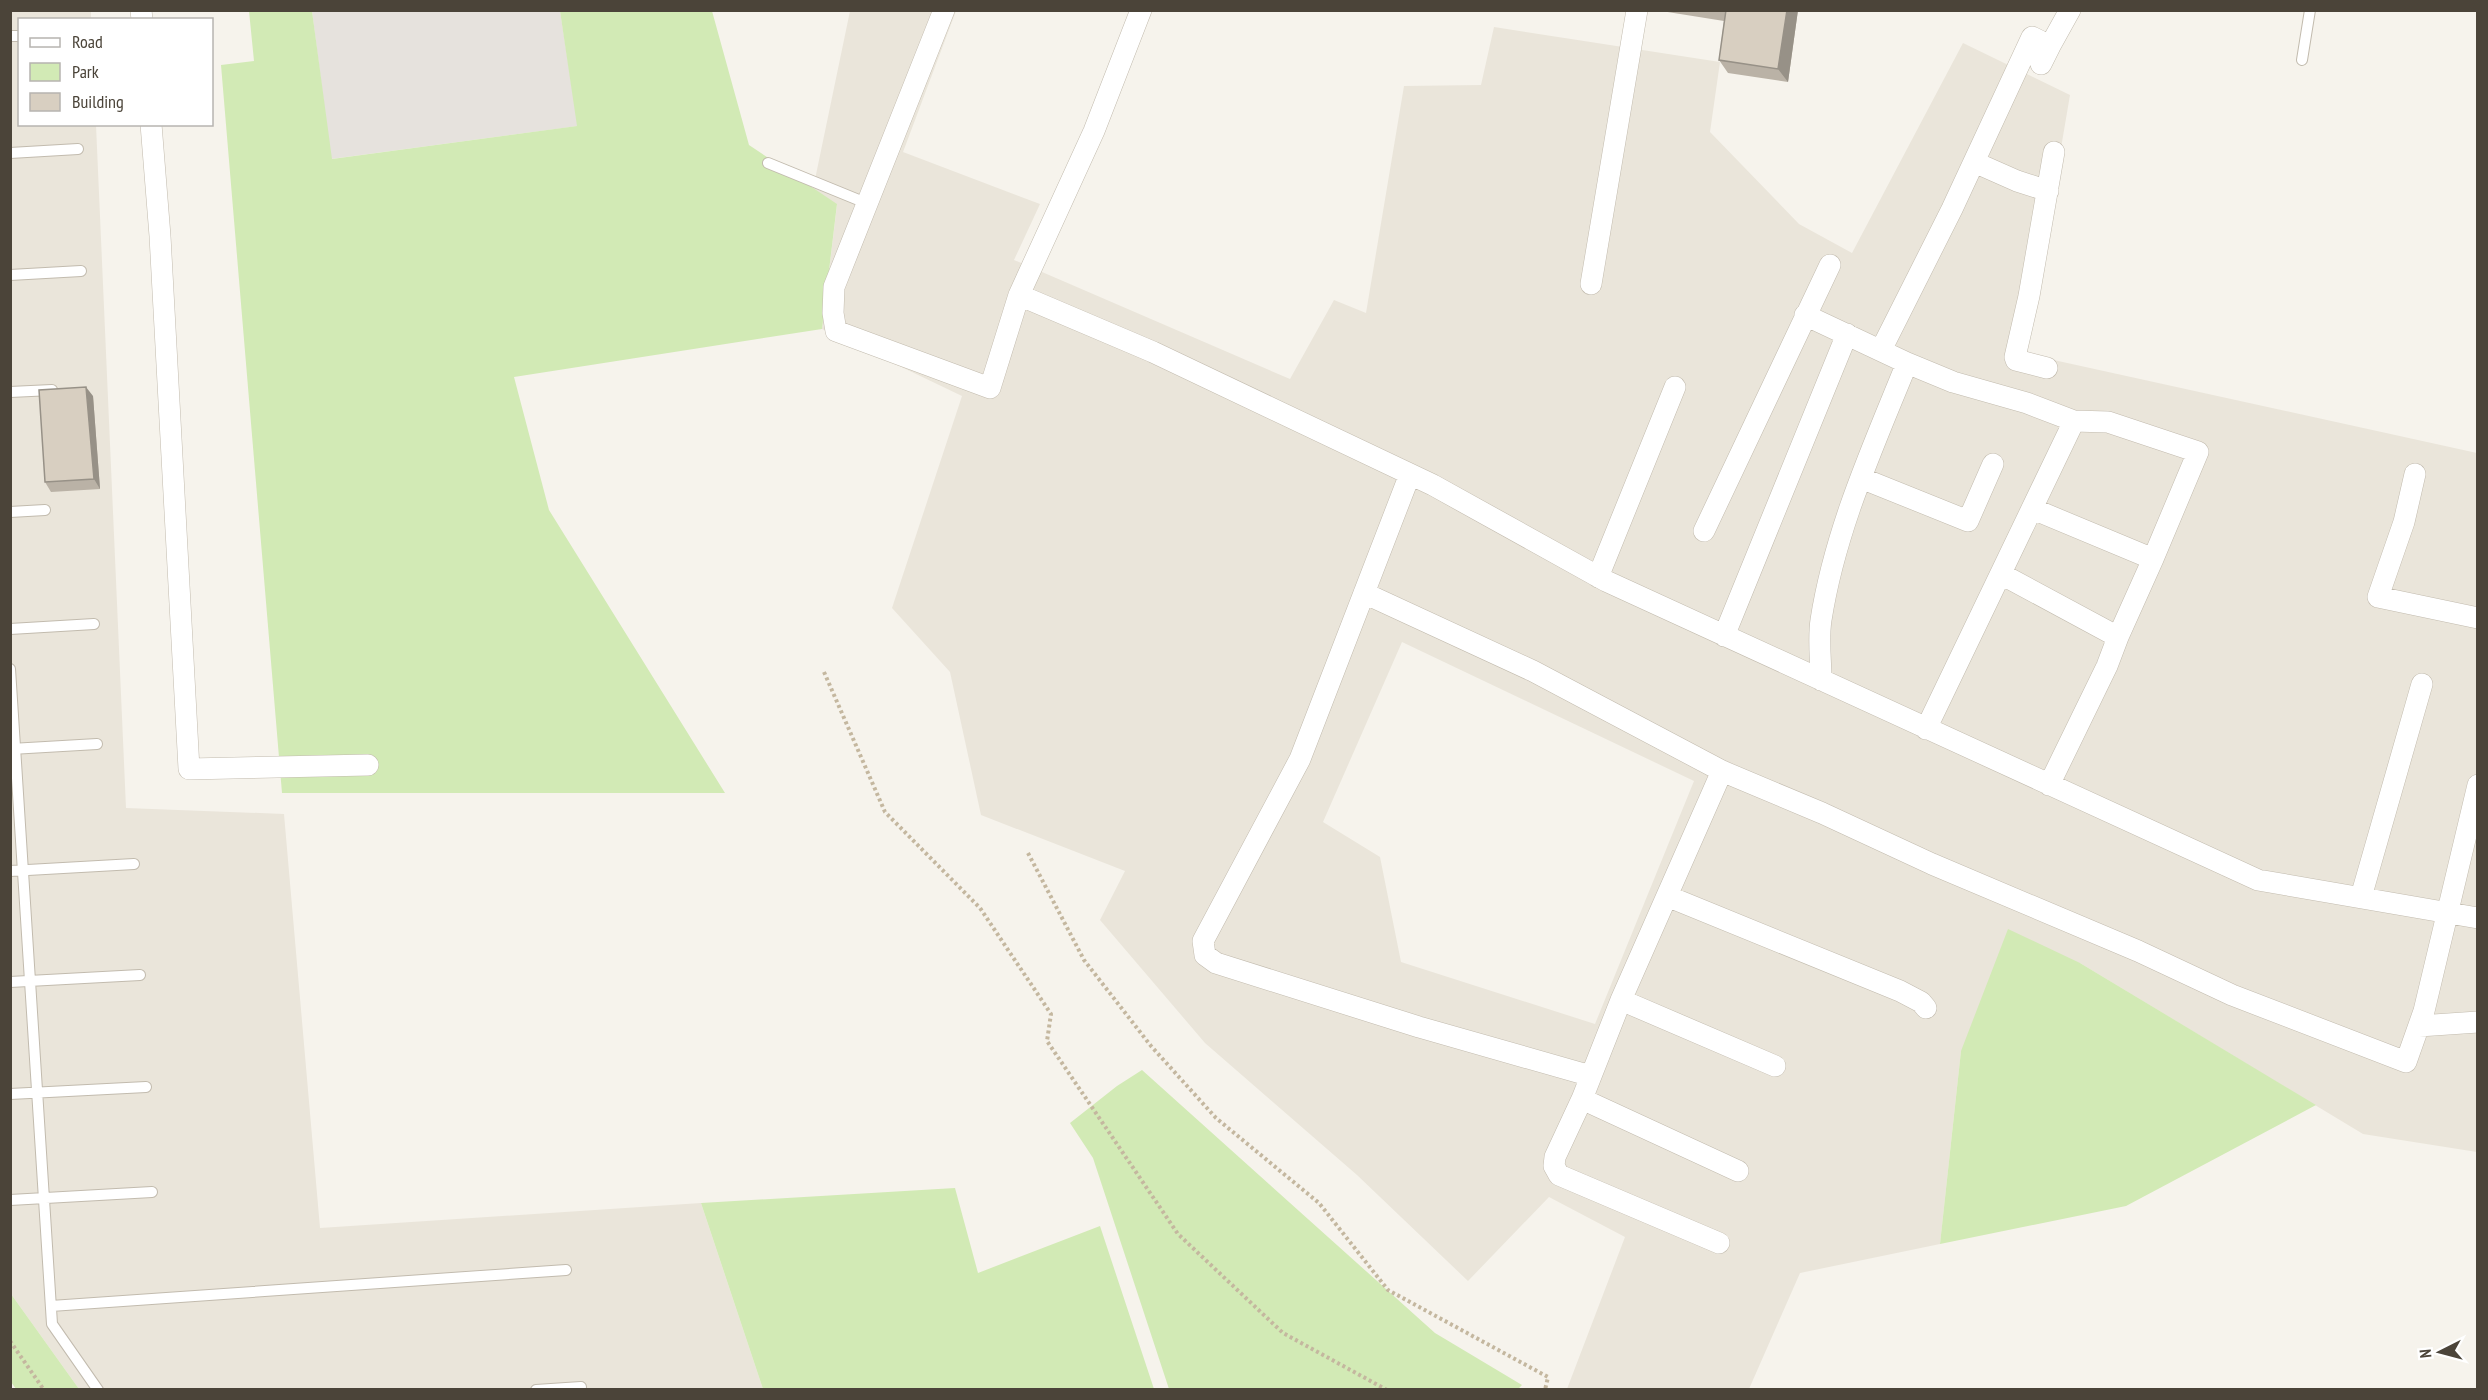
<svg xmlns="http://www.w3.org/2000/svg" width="2488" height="1400" viewBox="0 0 2488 1400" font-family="'PT Sans Narrow',sans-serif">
<rect width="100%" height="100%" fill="#f6f3ec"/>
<path fill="#eae5da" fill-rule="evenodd" d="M 10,11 L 91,11 L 91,19 L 20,20 L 20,124 L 96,125 L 126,808 L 284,814 L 320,1228 L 701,1203 L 763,1389 L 79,1389 L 11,1294 Z
M 850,11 L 956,11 L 903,152 L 1040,204 L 1014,260 L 1290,379 L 1334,300 L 1366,313 L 1404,86 L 1481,85 L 1494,27 L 1720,62 L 1710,132 L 1799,224 L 1852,253 L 1963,43 L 2070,95 L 2026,354 L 2477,453 L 2477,1152 L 2363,1134 L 2080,963 L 1961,1051 L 1940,1244 L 1800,1273 L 1749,1389 L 1567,1389 L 1625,1237 L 1549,1197 L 1468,1281 L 1357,1175 L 1205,1043 L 1100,920 L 1125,871 L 981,815 L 950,672 L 892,608 L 962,396 L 822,329 L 837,205 L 813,189 ZM 1402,642 L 1694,781 L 1595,1024 L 1401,962 L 1380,857 L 1323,822 Z"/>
<path fill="#e6e2dd" d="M 312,11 L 560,11 L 578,126 L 331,159 Z"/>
<path fill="#d2eab5" d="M 249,11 L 312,11 L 332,159 L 577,126 L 560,11 L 712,11 L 749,145 L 837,204 L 822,329 L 514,377 L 549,510 L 725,793 L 282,793 L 221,65 L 254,61 Z
M 2008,929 L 2080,963 L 2316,1105 L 2126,1206 L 1940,1244 L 1961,1051 Z
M 1142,1070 L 1435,1333 L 1522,1385 L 1517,1390 L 1169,1389 L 1093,1158 L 1070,1123 L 1117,1086 Z
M 955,1188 L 978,1273 L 1100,1226 L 1154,1389 L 763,1389 L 701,1203 Z
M 10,1294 L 11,1294 L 79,1389 L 16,1389 L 11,1382 Z"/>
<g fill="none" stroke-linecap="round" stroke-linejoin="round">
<defs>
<path id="lane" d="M 10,36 L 20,36
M 2302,60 L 2310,10
M 10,153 L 78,149
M 768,163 L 866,203
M 10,275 L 81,271
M 10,392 L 52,390
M 10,512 L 45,510
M 10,629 L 94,624
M 10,669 L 52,1324 L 98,1390
M 11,749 L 97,744
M 10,871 L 134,864
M 10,982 L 140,975
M 10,1094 L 146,1087
M 10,1200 L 152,1192
M 51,1306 L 566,1270
M 536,1390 L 581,1387"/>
<path id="street" d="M 141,10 L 142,20
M 944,10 L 834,287 L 833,313 L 836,331 L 990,388 L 1019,295 L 1094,131 L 1141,10
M 2041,64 L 2050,46
M 151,124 L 160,236 L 189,769 L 368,765
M 1974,162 L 2017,181 L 2048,191
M 1591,284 L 1637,10
M 1019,295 L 1153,352 L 1433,485 L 1606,581 L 2258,880 L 2478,918
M 1805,315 L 1907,363 C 1873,447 1835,530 1821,620 C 1818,639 1821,661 1821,680
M 1881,350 L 1952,209 L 2032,37 L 2050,46 L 2070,10
M 1907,363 L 1953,382 L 2027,403 L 2074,421 L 1926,729
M 2047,368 L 2016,360 L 2015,357 L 2029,296 L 2054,152
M 2074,421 L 2108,422 L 2198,452 L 2153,559
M 1410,474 L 1300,759 L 1203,941 L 1205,955 L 1216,963 L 1419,1027 L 1591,1076
M 2415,474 L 2404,522 L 2378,597 L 2478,618
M 1861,478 L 1968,521 L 1993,464
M 2033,509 L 2153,559 L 2118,637
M 1704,531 L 1830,265
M 2001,574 L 2118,637 L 2107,666 L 2049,785
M 1598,577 L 1675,387
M 1364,593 L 1533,671 L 1722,771 L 1822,813 L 1932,864 L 2138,951 L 2232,995 L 2406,1062 L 2424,1011 L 2478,785
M 1724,636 L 1847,334
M 1667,896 L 1900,991 L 1921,1002 L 1926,1008
M 2361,897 L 2422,684
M 1621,1000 L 1775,1066
M 2419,1026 L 2478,1022
M 1582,1099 L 1738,1171
M 1719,1243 L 1559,1175 L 1554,1166 L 1555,1157 L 1582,1099 L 1621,1000 L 1722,771"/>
</defs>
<use href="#lane" stroke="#c2bbae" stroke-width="12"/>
<use href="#street" stroke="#c2bbae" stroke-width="22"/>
<path stroke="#c4b79f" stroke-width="4" stroke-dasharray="3 3" stroke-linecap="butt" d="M 824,672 L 885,812 L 980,908 L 1051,1014 L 1047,1041 L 1178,1234 L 1283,1333 L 1387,1390
M 1028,853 L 1084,960 L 1151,1046 L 1216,1118 L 1319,1203 L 1388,1290 L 1548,1377 L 1545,1390
M 10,1341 L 44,1390"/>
<use href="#lane" stroke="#fff" stroke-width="10"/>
<use href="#street" stroke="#fff" stroke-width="21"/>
</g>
<path fill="#bab2a6" d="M 1655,10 L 1798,10 L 1788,82 L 1728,73 L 1719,60 L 1724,21 Z
M 93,396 L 100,489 L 51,492 L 45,482 Z"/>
<path fill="#979187" d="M 1787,10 L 1798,10 L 1788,82 L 1778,69 Z
M 86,387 L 93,396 L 100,489 L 94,479 Z"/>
<path fill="#d8cfc1" stroke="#979187" stroke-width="1.5" d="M 1726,10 L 1787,10 L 1778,69 L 1719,60 Z
M 86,387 L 94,479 L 45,482 L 39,390 Z"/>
<rect width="2488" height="1400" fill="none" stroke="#4b4439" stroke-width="24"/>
<rect x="18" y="18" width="195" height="108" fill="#ffffff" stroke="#b7b4b0" stroke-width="1.5"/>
<rect x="30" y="38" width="30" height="9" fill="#ffffff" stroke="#b7b4b0" stroke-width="1.5"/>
<text x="72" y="48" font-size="18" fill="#4b4439">Road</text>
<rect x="30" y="63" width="30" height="18" fill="#d2eab5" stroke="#b7b4b0" stroke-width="1.5"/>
<text x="72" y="78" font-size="18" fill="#4b4439">Park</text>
<rect x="30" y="93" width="30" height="18" fill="#d8cfc1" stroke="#b7b4b0" stroke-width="1.5"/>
<text x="72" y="108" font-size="18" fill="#4b4439">Building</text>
<g transform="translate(2440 1352) rotate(264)" stroke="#ffffff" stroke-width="4.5" paint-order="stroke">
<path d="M0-4.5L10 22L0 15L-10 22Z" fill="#4b4439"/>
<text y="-9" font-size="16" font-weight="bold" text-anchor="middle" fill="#4b4439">N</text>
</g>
</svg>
